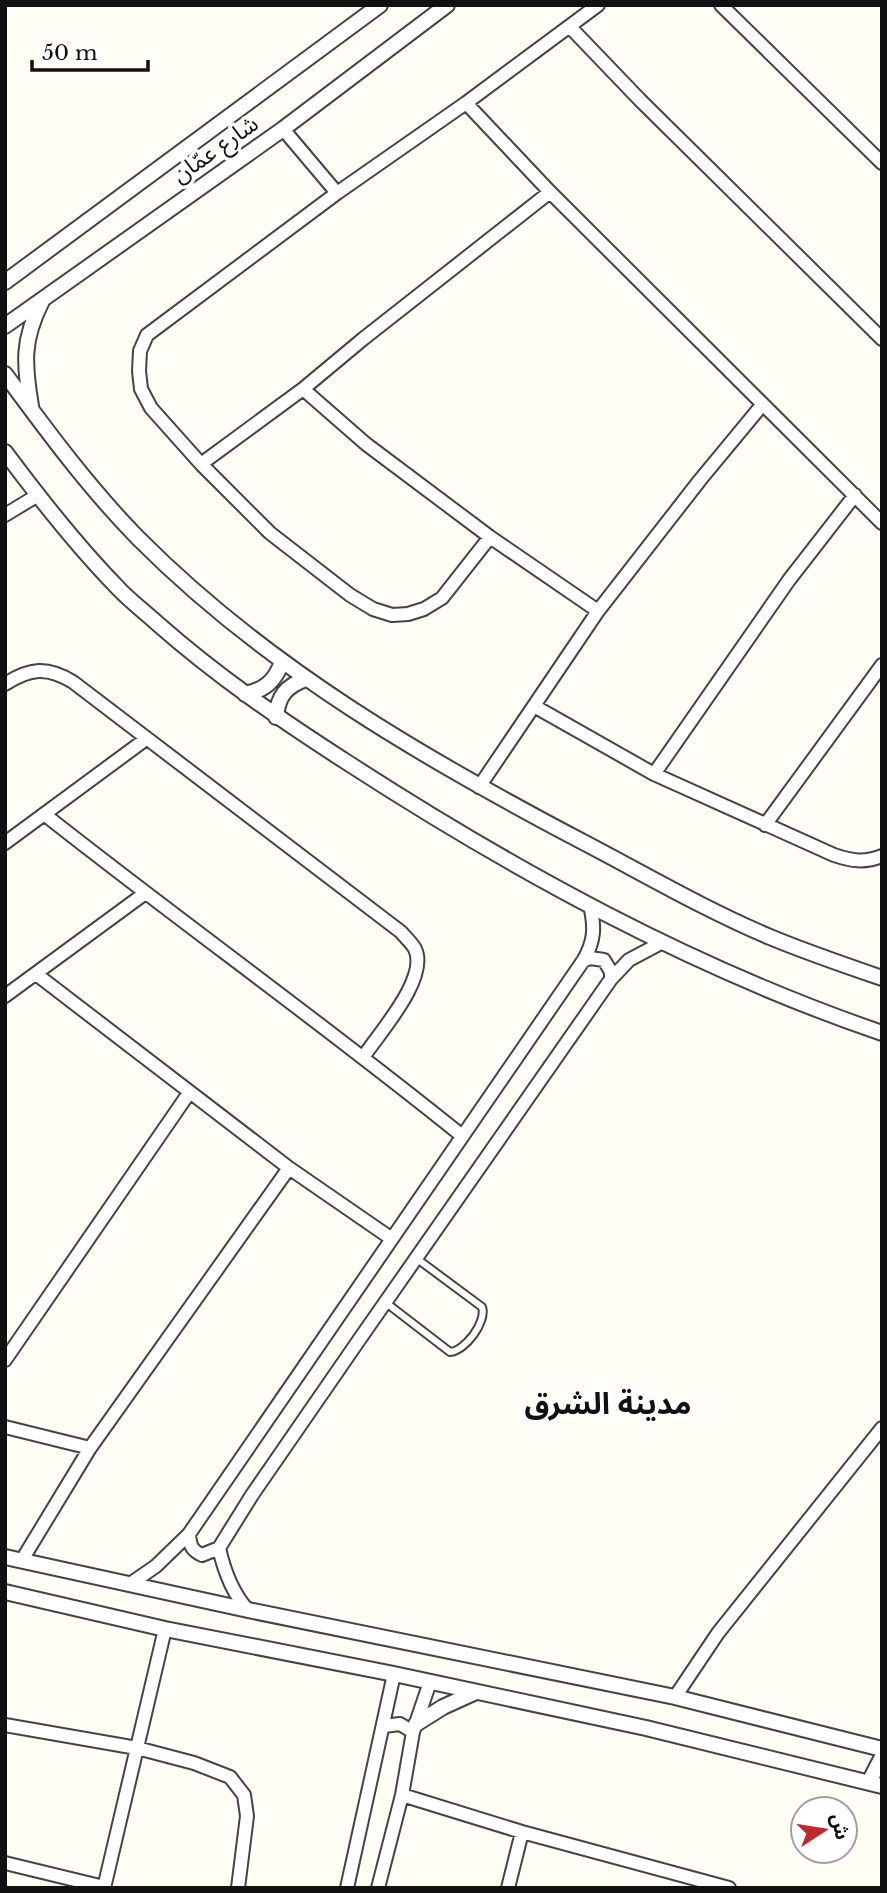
<svg xmlns="http://www.w3.org/2000/svg" width="887" height="1893" viewBox="0 0 887 1893" font-family="'Libre Baskerville','Noto Sans Arabic',serif">
<rect width="100%" height="100%" fill="#fffdf5"/>
<g fill="none" stroke-linecap="round" stroke-linejoin="round">
<defs>
<path id="service" d="M 385,1302 L 450,1352 C 465,1351 487,1322 482,1307 L 416,1258"/>
<path id="minor" d="M 721,5 L 882,163
M 570,27 L 640,100 L 882,339
M 466,103 L 550,192 L 882,523
M 283,129 L 337,193
M 303,389 L 366,444 L 490,537 L 598,611
M 201,464 L 303,389 L 363,339 L 550,192
M 5,515 L 38,495
M 490,537 L 442,598 L 424,609 L 408,614 L 392,615 L 373,609 L 350,595 L 270,533 L 201,464 L 151,408 L 141,389 L 139,371 L 140,351 L 147,335 L 337,193 L 466,103 L 598,5
M 5,684 C 30,668 47,666 73,682 L 401,932 C 405,937 412,943 415,949 C 429,978 380,1032 364,1056
M 534,706 L 654,774 L 834,855 C 852,861 864,863 882,856
M 654,774 L 789,580 L 855,495
M 479,787 L 598,611 L 700,480 L 762,405
M 44,814 C 182,923 325,1025 461,1135
M 765,825 L 882,665
M 5,843 L 146,739
M 583,961 L 590,958 L 604,960 L 611,972 L 611,979
M 36,974 L 289,1168 L 392,1239
M 5,996 L 144,894
M 5,1360 L 189,1093
M 5,1427 L 90,1448
M 189,1534 C 190,1545 191,1550 202,1555 L 219,1548
M 22,1560 L 90,1448 L 289,1168
M 130,1584 L 156,1566 L 189,1534 L 583,961 C 595,941 595,927 590,905
M 248,1610 C 232,1593 224,1570 219,1548 L 252,1495 L 359,1340 L 611,979 L 629,960 L 661,943
M 675,1697 L 718,1633 L 882,1428
M 5,1725 L 137,1748 L 194,1763 L 230,1777 L 244,1795 L 247,1816 L 238,1888
M 384,1726 L 400,1724 L 413,1732
M 402,1795 L 522,1832 L 729,1888
M 5,1863 L 104,1887
M 104,1888 L 165,1629
M 347,1888 L 394,1674
M 378,1888 L 402,1795 L 413,1732 L 430,1682
M 508,1888 L 522,1832"/>
<path id="tertiary" d="M 5,282 L 380,5
M 5,326 L 283,129 L 447,5
M 5,374 C 47,431 89,488 138,538 C 267,668 425,759 585,843 C 646,875 706,910 770,937 C 806,952 844,965 882,978
M 31,406 C 24,364 22,340 42,301
M 5,452 C 40,499 77,546 118,588 C 130,601 145,612 158,624 C 217,676 281,720 348,763 C 515,871 692,968 882,1033
M 245,694 C 265,690 275,681 282,662
M 276,717 C 278,696 286,686 306,679
M 5,1557 L 248,1610 L 675,1697 L 882,1749
M 5,1592 L 165,1629 L 394,1674 L 646,1728 L 882,1786
M 416,1724 L 443,1707 L 476,1692
M 869,1782 L 882,1757"/>
</defs>
<use href="#service" stroke="#444" stroke-width="10"/>
<use href="#minor" stroke="#444" stroke-width="16"/>
<use href="#tertiary" stroke="#444" stroke-width="18"/>
<use href="#service" stroke="#fff" stroke-width="6"/>
<use href="#minor" stroke="#fff" stroke-width="12"/>
<use href="#tertiary" stroke="#fff" stroke-width="14"/>
</g>
<g text-anchor="middle" dominant-baseline="central" stroke-width="7" stroke-linejoin="round" paint-order="stroke">
<g font-size="23" fill="#111" stroke="#fff">
<text transform="translate(215 149) rotate(-35)">شارع عمّان</text>
</g>
<g font-size="30" font-weight="bold" fill="#111" stroke="#fff">
<text x="608" y="1403">مدينة الشرق</text>
</g>
</g>
<rect width="887" height="1893" fill="none" stroke="#111111" stroke-width="14"/>
<g transform="translate(824 1830) rotate(78)"><circle r="33" fill="#ffffff" stroke="#a0a0a0" stroke-width="2"/>
<path d="M0-5L12 26L0 18L-12 26Z" fill="#c4262e"/>
<text y="-10" font-size="19" font-weight="bold" text-anchor="middle" fill="#111111">ش</text>
</g>
<path d="M32 60v10h116v-10" fill="none" stroke="#111111" stroke-width="3.5"/>
<text x="42" y="60" font-size="21" fill="#111111" stroke="#ffffff" stroke-width="5" paint-order="stroke">50 m</text>
</svg>
